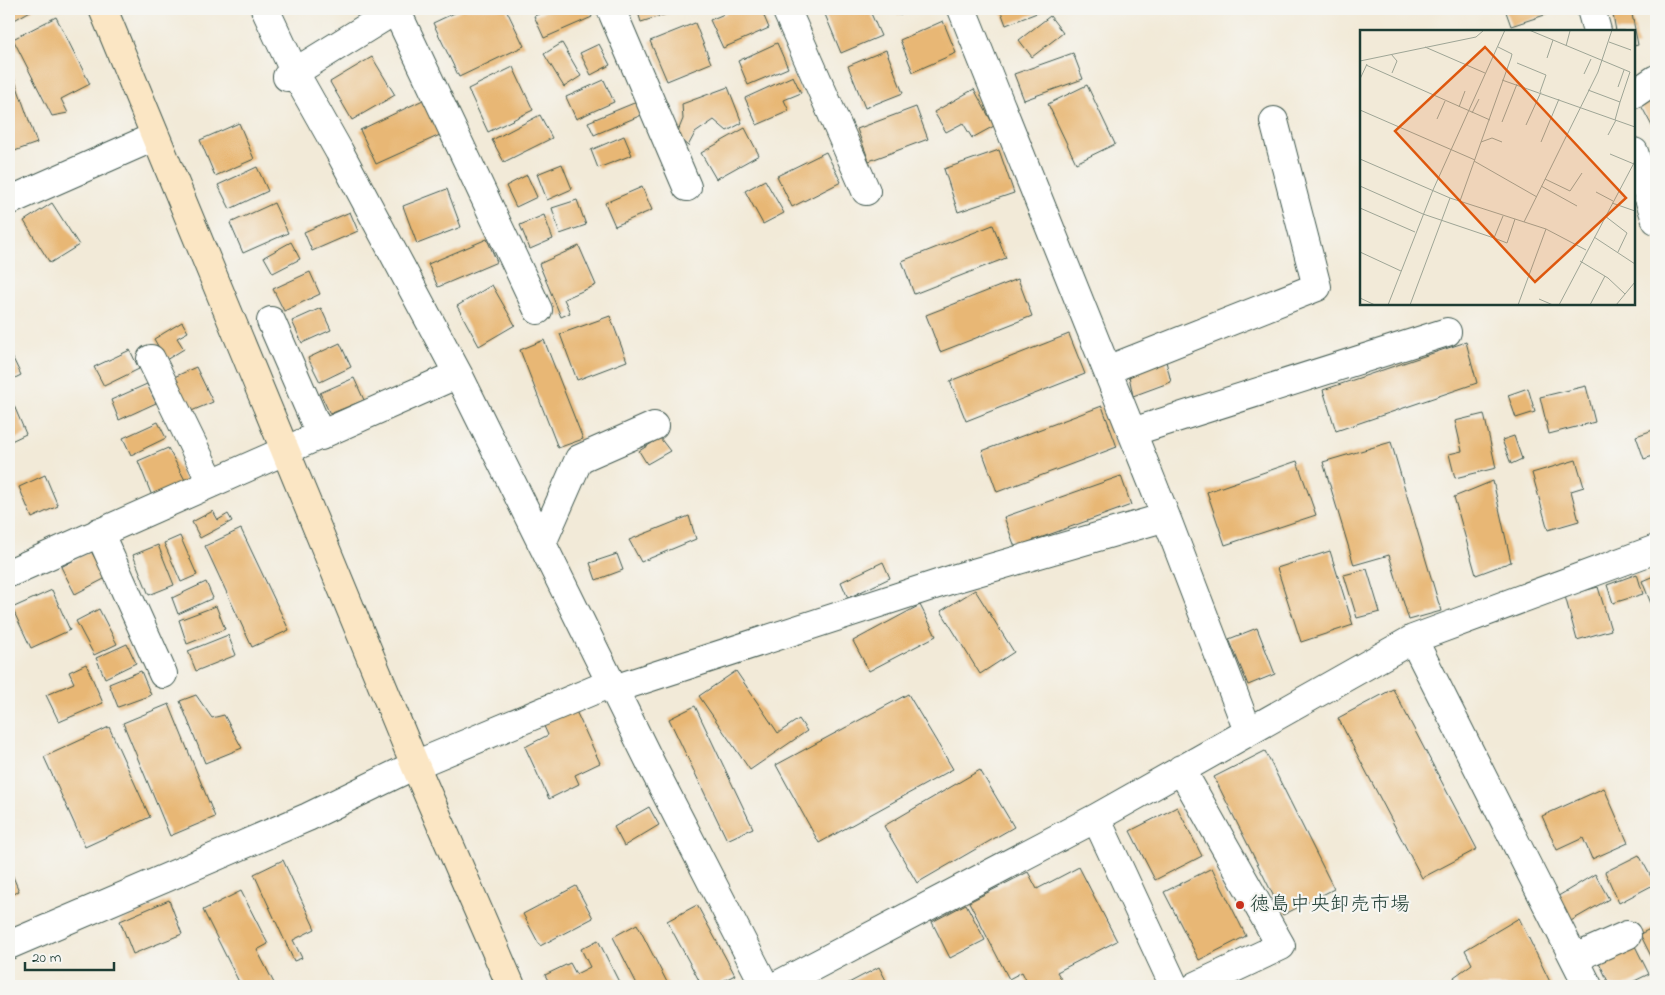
<svg xmlns="http://www.w3.org/2000/svg" width="1665" height="995" viewBox="0 0 1665 995" font-family="'Indie Flower','Klee One',sans-serif">
<rect width="100%" height="100%" fill="#f6f6f2"/>
<filter id="ink" filterUnits="userSpaceOnUse"><feTurbulence type="fractalNoise" baseFrequency=".02" numOctaves="2"/><feDisplacementMap in="SourceGraphic" scale="10" xChannelSelector="R" yChannelSelector="G"/><feConvolveMatrix kernelMatrix="1 2 1 2 8 2 1 2 1" color-interpolation-filters="sRGB"/></filter>
<filter id="wash" filterUnits="userSpaceOnUse"><feTurbulence type="fractalNoise" baseFrequency=".0096" numOctaves="4" result="noise"/><feDisplacementMap in="SourceGraphic" scale="20" xChannelSelector="R" yChannelSelector="G"/><feGaussianBlur stdDeviation="1.12" result="paint"/><feColorMatrix in="noise" values="0 0 0 0 0 0 0 0 0 0 0 0 0 0 0 0 0 1.4 0 .05"/><feComposite in="paint" operator="in"/></filter>
<g filter="url(#wash)">
<rect width="100%" height="100%" fill="#f2ead8"/>
<g id="blocks">
<path fill="#e8b775" d="M 9,9 L 34,9 L 9,23 Z
M 463,9 L 506,9 L 524,46 L 459,77 L 433,23 Z
M 551,9 L 589,9 L 592,17 L 544,38 L 534,16 Z
M 637,9 L 683,9 L 641,22 Z
M 736,9 L 761,9 L 769,28 L 723,48 L 710,20 Z
M 832,9 L 869,9 L 881,36 L 841,53 L 824,12 Z
M 896,9 L 915,9 L 898,15 Z
M 1000,9 L 1047,9 L 1006,25 Z
M 1505,9 L 1563,9 L 1511,26 Z
M 1612,9 L 1631,9 L 1638,45 L 1634,46 L 1634,31 L 1616,31 Z
M 1050,16 L 1063,33 L 1032,57 L 1019,40 Z
M 56,17 L 90,84 L 61,99 L 68,113 L 52,116 L 13,39 Z
M 943,21 L 956,53 L 913,72 L 900,40 Z
M 695,23 L 711,63 L 667,81 L 650,41 Z
M 562,43 L 581,76 L 564,87 L 544,54 Z
M 777,43 L 788,68 L 748,85 L 738,61 Z
M 599,44 L 610,65 L 591,75 L 580,53 Z
M 886,50 L 903,93 L 865,108 L 848,66 Z
M 1073,53 L 1083,79 L 1024,100 L 1014,74 Z
M 372,57 L 395,95 L 352,120 L 330,82 Z
M 9,64 L 37,143 L 9,153 Z
M 513,67 L 533,110 L 488,132 L 468,89 Z
M 793,76 L 801,93 L 784,100 L 789,111 L 757,125 L 745,98 Z
M 604,80 L 614,102 L 576,119 L 566,97 Z
M 1087,85 L 1115,144 L 1076,163 L 1048,104 Z
M 728,87 L 742,123 L 727,131 L 714,120 L 695,133 L 688,146 L 676,136 L 683,119 L 682,104 Z
M 1656,88 L 1656,124 L 1652,126 L 1637,98 Z
M 974,89 L 994,126 L 972,138 L 963,123 L 946,132 L 934,112 Z
M 423,100 L 440,135 L 376,164 L 360,130 Z
M 639,101 L 644,114 L 594,135 L 588,122 Z
M 916,107 L 928,139 L 869,161 L 857,129 Z
M 540,115 L 552,138 L 504,162 L 492,140 Z
M 239,123 L 254,159 L 215,176 L 200,140 Z
M 745,128 L 759,155 L 716,179 L 701,153 Z
M 624,136 L 632,155 L 598,168 L 591,150 Z
M 999,150 L 1014,193 L 958,212 L 944,169 Z
M 826,152 L 841,182 L 792,207 L 777,176 Z
M 562,164 L 572,189 L 547,200 L 537,174 Z
M 257,167 L 268,191 L 230,209 L 218,185 Z
M 527,175 L 537,197 L 516,207 L 506,186 Z
M 765,180 L 784,213 L 763,224 L 745,191 Z
M 642,187 L 652,210 L 615,226 L 605,203 Z
M 447,189 L 461,227 L 417,244 L 403,206 Z
M 577,200 L 586,225 L 560,234 L 552,208 Z
M 52,203 L 79,245 L 50,263 L 24,221 Z
M 274,203 L 288,233 L 243,253 L 230,223 Z
M 350,212 L 358,231 L 312,251 L 304,232 Z
M 544,215 L 553,239 L 530,249 L 520,225 Z
M 993,225 L 1006,258 L 914,294 L 902,261 Z
M 487,239 L 497,262 L 438,287 L 428,264 Z
M 291,242 L 300,259 L 273,273 L 264,257 Z
M 579,246 L 596,285 L 564,299 L 570,313 L 561,317 L 539,264 Z
M 310,272 L 320,294 L 284,311 L 273,289 Z
M 1018,279 L 1032,316 L 940,352 L 926,315 Z
M 492,285 L 515,325 L 479,346 L 457,306 Z
M 321,308 L 331,330 L 302,343 L 292,321 Z
M 610,316 L 627,361 L 577,380 L 560,334 Z
M 182,322 L 188,332 L 177,338 L 184,349 L 166,360 L 154,339 Z
M 1069,334 L 1085,374 L 966,421 L 950,381 Z
M 544,340 L 583,439 L 558,448 L 520,350 Z
M 1466,342 L 1477,383 L 1336,431 L 1323,390 Z
M 340,343 L 351,367 L 320,382 L 308,358 Z
M 9,350 L 21,375 L 9,381 Z
M 130,350 L 139,369 L 104,386 L 94,367 Z
M 1165,357 L 1171,382 L 1133,396 L 1128,371 Z
M 196,367 L 213,402 L 189,412 L 172,378 Z
M 354,378 L 364,400 L 330,414 L 320,393 Z
M 147,384 L 156,403 L 119,420 L 111,400 Z
M 1586,386 L 1595,422 L 1549,434 L 1540,397 Z
M 1528,388 L 1535,412 L 1516,418 L 1508,395 Z
M 12,401 L 26,434 L 9,442 L 9,402 Z
M 1102,406 L 1117,447 L 997,492 L 982,451 Z
M 1484,414 L 1496,468 L 1455,478 L 1449,454 L 1462,451 L 1455,421 Z
M 158,422 L 166,438 L 131,455 L 123,438 Z
M 1656,429 L 1656,455 L 1644,459 L 1636,436 Z
M 1514,436 L 1522,459 L 1511,464 L 1502,440 Z
M 660,438 L 670,451 L 647,464 L 639,451 Z
M 1391,442 L 1441,611 L 1409,620 L 1389,555 L 1354,565 L 1323,462 Z
M 168,448 L 186,482 L 152,496 L 138,461 Z
M 1576,460 L 1584,487 L 1571,491 L 1579,521 L 1548,530 L 1532,473 Z
M 1297,461 L 1316,515 L 1225,545 L 1207,492 Z
M 45,475 L 58,506 L 32,518 L 19,487 Z
M 1121,476 L 1131,505 L 1015,547 L 1004,517 Z
M 1493,481 L 1511,562 L 1476,575 L 1454,497 Z
M 213,511 L 218,520 L 228,514 L 232,521 L 200,538 L 192,522 Z
M 689,516 L 696,539 L 641,562 L 629,540 Z
M 241,529 L 289,630 L 252,647 L 205,546 Z
M 180,536 L 197,575 L 181,582 L 164,543 Z
M 158,545 L 174,585 L 149,595 L 133,555 Z
M 91,551 L 106,578 L 75,594 L 61,567 Z
M 1330,551 L 1353,625 L 1301,642 L 1277,568 Z
M 617,554 L 623,570 L 596,580 L 590,563 Z
M 883,562 L 890,578 L 848,598 L 841,582 Z
M 1367,569 L 1380,612 L 1357,618 L 1344,575 Z
M 1637,574 L 1643,594 L 1613,603 L 1607,585 Z
M 1656,575 L 1656,616 L 1642,581 Z
M 206,582 L 213,598 L 178,614 L 172,598 Z
M 1598,587 L 1611,630 L 1577,640 L 1565,596 Z
M 52,590 L 70,630 L 31,648 L 12,608 Z
M 975,590 L 1014,652 L 980,674 L 941,611 Z
M 920,605 L 936,636 L 869,671 L 853,641 Z
M 216,606 L 225,629 L 187,644 L 179,620 Z
M 99,609 L 117,644 L 94,655 L 76,621 Z
M 1257,628 L 1275,674 L 1248,685 L 1229,639 Z
M 228,635 L 236,655 L 196,671 L 188,651 Z
M 127,644 L 136,663 L 105,678 L 96,658 Z
M 86,664 L 103,703 L 59,722 L 46,695 L 74,683 L 69,672 Z
M 141,671 L 151,695 L 118,707 L 109,684 Z
M 736,671 L 778,733 L 799,719 L 807,731 L 750,770 L 699,696 Z
M 1393,689 L 1477,849 L 1422,878 L 1338,718 Z
M 908,694 L 953,769 L 819,843 L 776,765 Z
M 196,695 L 212,718 L 224,715 L 242,748 L 205,763 L 180,701 Z
M 169,704 L 215,817 L 170,836 L 123,723 Z
M 695,706 L 753,828 L 727,840 L 669,719 Z
M 575,709 L 600,763 L 575,775 L 579,784 L 549,799 L 525,747 L 548,735 L 543,724 Z
M 109,727 L 150,817 L 85,847 L 44,757 Z
M 1265,751 L 1334,889 L 1283,915 L 1214,777 Z
M 980,770 L 1014,827 L 917,883 L 884,826 Z
M 1604,788 L 1628,843 L 1592,859 L 1583,838 L 1557,850 L 1542,816 Z
M 649,807 L 659,825 L 624,846 L 614,827 Z
M 1177,807 L 1202,856 L 1155,880 L 1130,831 Z
M 1639,855 L 1655,884 L 1619,903 L 1605,872 Z
M 283,860 L 315,929 L 293,940 L 302,958 L 294,961 L 254,874 Z
M 9,867 L 19,891 L 9,896 Z
M 1079,867 L 1117,941 L 1057,972 L 1064,984 L 1060,986 L 1029,986 L 1022,972 L 1009,979 L 969,902 L 1028,872 L 1037,889 Z
M 1212,868 L 1246,936 L 1199,960 L 1164,892 Z
M 1595,874 L 1609,899 L 1569,922 L 1555,898 Z
M 576,886 L 593,918 L 540,946 L 523,914 Z
M 241,891 L 268,944 L 257,950 L 275,985 L 273,986 L 241,986 L 203,910 Z
M 169,900 L 182,934 L 133,954 L 120,921 Z
M 966,904 L 985,940 L 950,958 L 932,922 Z
M 697,905 L 735,975 L 713,986 L 702,986 L 667,921 Z
M 1519,918 L 1552,986 L 1458,986 L 1454,977 L 1472,964 L 1465,950 Z
M 637,924 L 669,986 L 638,986 L 613,937 Z
M 1656,926 L 1656,966 L 1640,934 Z
M 598,940 L 621,986 L 551,986 L 545,975 L 570,963 L 576,974 L 590,967 L 581,949 Z
M 1633,942 L 1649,974 L 1624,986 L 1610,986 L 1598,960 Z
M 879,967 L 889,986 L 843,986 Z"/>
</g>
</g>
<g filter="url(#ink)">
<use href="#blocks" fill-opacity="0" stroke="#3f574d" stroke-width="1"/>
<g fill="none" stroke-linecap="round" stroke-linejoin="round">
<defs>
<path id="street" d="M 265,9 L 295,73 L 339,151 L 458,374 L 652,766 L 765,986
M 611,9 L 687,187
M 786,9 L 866,191
M 962,9 L 1166,517 L 1248,731
M 1591,9 L 1597,31
M 396,10 L 538,310
M 287,77 L 397,9
M 1634,94 L 1656,79
M 1634,152 L 1656,220
M 9,201 L 154,137
M 271,321 L 321,436
M 151,359 L 211,482
M 1107,370 L 1317,287 L 1274,121
M 1132,432 L 1447,332
M 99,532 L 163,674
M 542,543 L 579,459 L 654,426
M 9,573 L 458,374
M 1413,639 L 1588,986
M 614,689 L 953,579 L 1166,517
M 1181,769 L 1281,946 L 1196,986
M 1096,818 L 1174,986
M 9,945 L 308,817 L 415,765 L 611,683
M 1575,958 L 1627,935
M 776,986 L 1096,818 L 1413,639 L 1656,549"/>
<path id="secondary" d="M 103,9 L 415,765 L 511,986"/>
</defs>
<use href="#street" stroke="#3f574d" stroke-width="30"/>
<use href="#secondary" stroke="#3f574d" stroke-width="30"/>
<use href="#street" stroke="#fff" stroke-width="28"/>
<use href="#secondary" stroke="#fbe6c4" stroke-width="28"/>
</g>
</g>
<circle fill="#c8321e" stroke="#f6f6f2" stroke-width="2" cx="1240" cy="905" r="5"/>
<g text-anchor="middle" dominant-baseline="central" stroke-width="4.5" stroke-linejoin="round" paint-order="stroke">
<g font-size="20" fill="#1f3d34" stroke="#f6f6f2" text-anchor="start">
<text x="1250" y="905">徳島中央卸売市場</text>
</g>
</g>
<g transform="translate(1360 30)">
<rect width="275" height="275" fill="#f2ead8"/>
<path fill="none" stroke="#9ea596" stroke-width="1" d="M 169,0 L 270,42 L 260,72M 249,12 L 271,20M 206,16 L 210,1M 65,17 L 125,43M 31,24 L 37,31 L 32,43M 187,28 L 193,10M 0,31 L 116,7 L 124,0M 157,33 L 186,45 L 180,62M 6,35 L 130,90M 224,44 L 231,29M 0,49 L 7,34M 142,50 L 275,97M 258,57 L 264,40M 228,60 L 260,72 L 255,90M 99,77 L 105,61M 0,80 L 115,130M 112,83 L 119,69M 77,89 L 85,71M 142,92 L 157,54M 166,95 L 181,62M 248,105 L 256,90M 121,112 L 132,108 L 142,112M 181,112 L 199,69M 250,124 L 274,134M 0,129 L 90,168 L 186,199 L 226,220M 114,131 L 177,167M 185,149 L 210,161 L 222,143M 0,156 L 63,184 L 134,208 L 143,186M 181,156 L 217,176M 236,162 L 253,171M 100,171 L 151,28 L 152,24 L 138,17M 252,173 L 275,181M 0,178 L 55,202M 245,186 L 267,203 L 258,222M 164,192 L 238,42 L 252,0M 234,207 L 275,234M 134,208 L 147,213 L 155,189M 0,222 L 41,241M 220,231 L 248,248 L 265,264M 0,268 L 15,275M 179,269 L 193,275M 28,275 L 73,160 L 145,0M 50,275 L 90,168M 158,275 L 186,199M 199,275 L 275,131M 230,275 L 245,246M 256,275 L 275,252"/>
<path fill="#de580e" fill-opacity="0.15" stroke="#de580e" stroke-width="2.5" d="M 125,17 L 266,168 L 175,252 L 35,101 Z"/>
<rect width="275" height="275" fill="none" stroke="#1f3d34" stroke-width="2.5"/>
</g>
<rect width="1665" height="995" fill="none" stroke="#f6f6f2" stroke-width="30"/>
<path d="M25 962v8h89v-8" fill="none" stroke="#1f3d34" stroke-width="2.5"/>
<text x="32" y="962" font-size="15" fill="#1f3d34" stroke="#f6f6f2" stroke-width="4" paint-order="stroke">20 m</text>
</svg>
